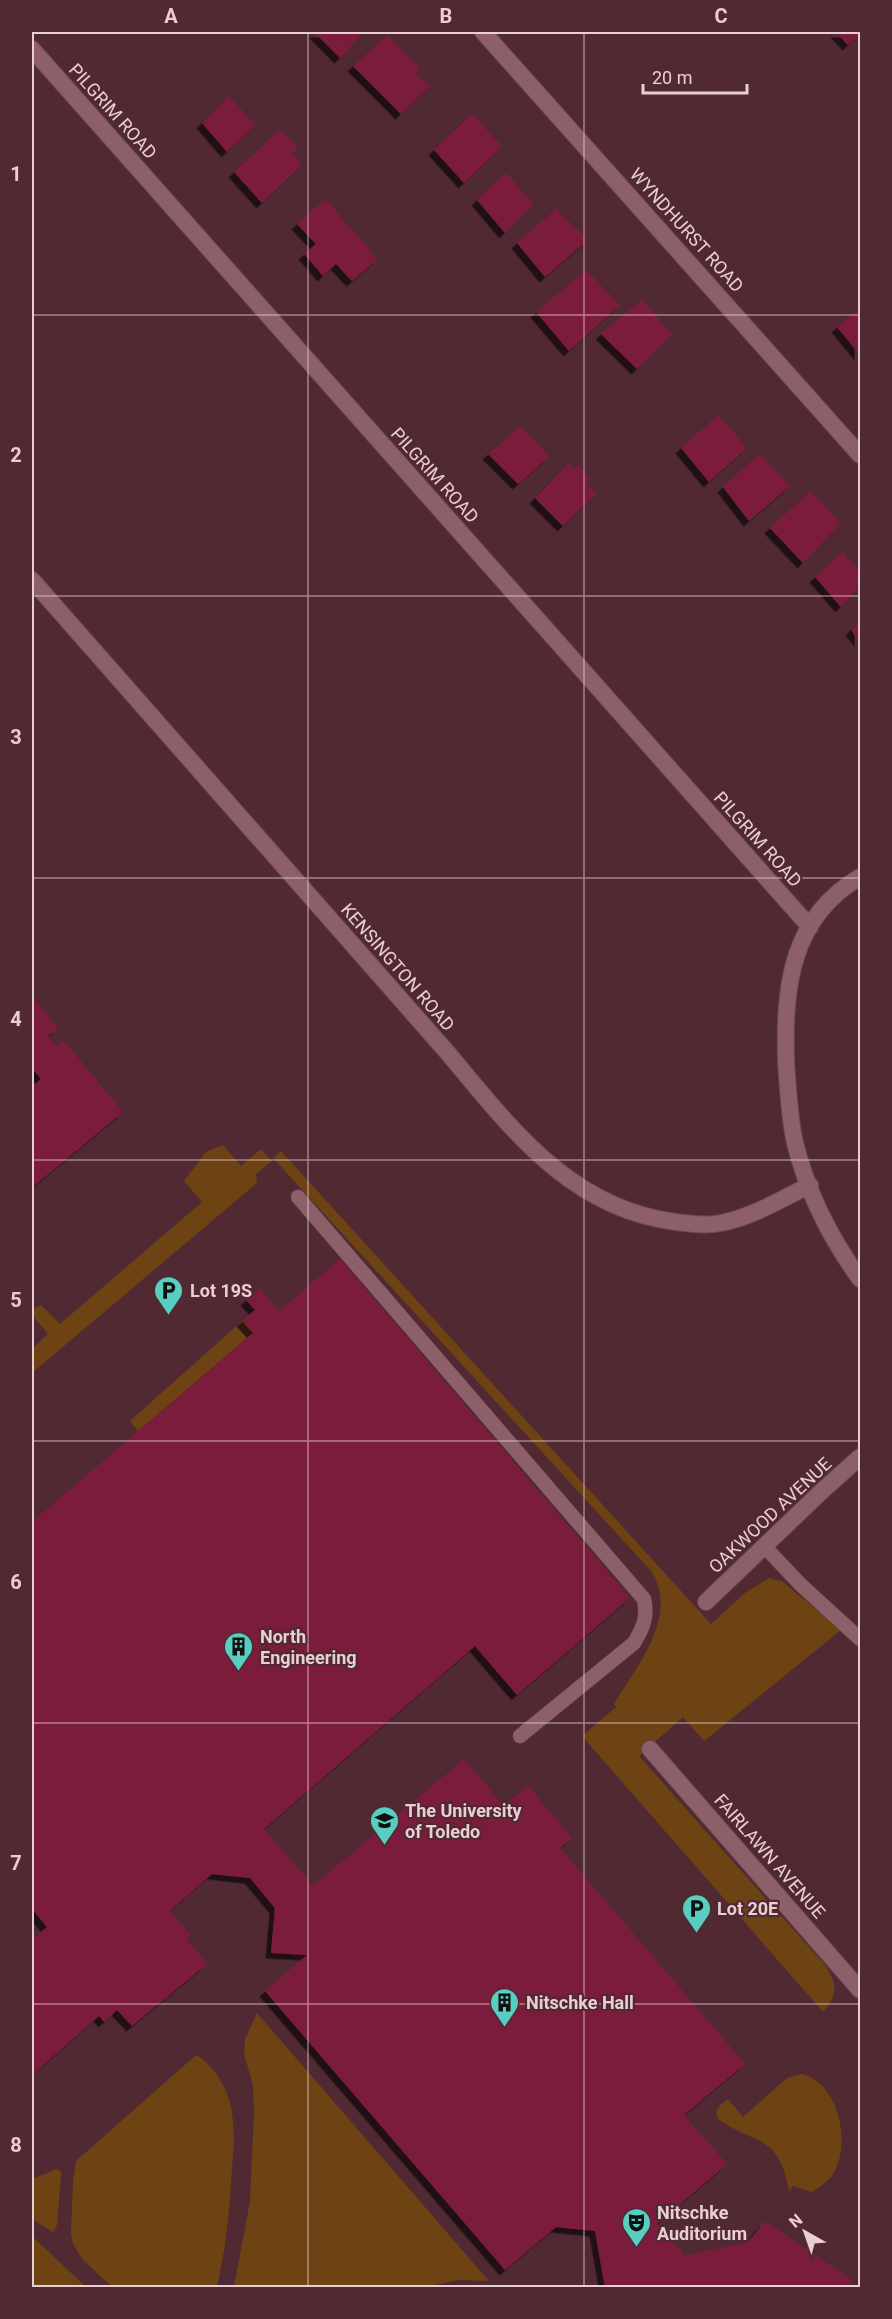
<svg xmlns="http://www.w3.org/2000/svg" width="892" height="2319" viewBox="0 0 892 2319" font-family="Roboto,sans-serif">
<defs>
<filter id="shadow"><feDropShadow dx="-5.5" dy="5.5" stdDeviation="0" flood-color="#0009"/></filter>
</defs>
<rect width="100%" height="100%" fill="#512933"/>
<path fill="#6d4314" d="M 223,1145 L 241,1166 L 261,1149 L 272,1161 L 256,1174 L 257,1183 L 32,1373 L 32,1349 L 48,1334 L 33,1316 L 32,1310 L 41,1305 L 60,1324 L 202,1202 L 184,1181 L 206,1152 Z
M 281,1151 L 711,1624 L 745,1593 L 769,1578 L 783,1582 L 841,1630 L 704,1741 L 683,1717 L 639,1756 L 825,1965 C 838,1986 838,1993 823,2012 L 582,1736 L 616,1707 L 614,1704 C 637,1666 680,1615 651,1571 L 273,1158 Z
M 242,1321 L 253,1333 L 138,1431 L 130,1421 Z
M 257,2013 L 489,2281 L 459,2280 L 419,2288 L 234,2287 L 250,2201 L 254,2112 L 253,2085 L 244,2054 L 245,2039 Z
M 196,2055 C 204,2059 208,2064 213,2070 C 240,2103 234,2142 231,2181 C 229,2218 225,2252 217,2287 L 112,2287 L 83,2260 L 73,2244 L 71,2235 L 73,2180 L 76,2161 Z
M 802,2074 C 839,2083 852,2144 833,2174 C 829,2181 819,2187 812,2192 L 793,2186 L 789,2191 C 779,2133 756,2146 718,2119 C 714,2108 720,2105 728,2099 L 743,2117 L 787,2078 Z
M 57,2169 L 61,2172 L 61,2176 L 57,2225 L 53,2232 L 32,2219 L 32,2179 Z
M 32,2236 L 86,2287 L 32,2287 Z"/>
<path fill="#7c1e3e" filter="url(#shadow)" d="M 314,32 L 364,32 L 340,58 Z
M 836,32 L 860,32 L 860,34 L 848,45 Z
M 387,35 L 420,68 L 414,74 L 431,85 L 401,114 L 353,66 Z
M 229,96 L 255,125 L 227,152 L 202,123 Z
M 471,114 L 502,146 L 464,183 L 434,150 Z
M 279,130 L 298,146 L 292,153 L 302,165 L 262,203 L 234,172 Z
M 506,173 L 534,204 L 505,233 L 477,200 Z
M 325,199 L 378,259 L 352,281 L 336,264 L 323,276 L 304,254 L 316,244 L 297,224 Z
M 556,209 L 588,240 L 545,277 L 517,243 Z
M 586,270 L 620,305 L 569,351 L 536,312 Z
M 642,300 L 672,334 L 637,369 L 601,334 Z
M 860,308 L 860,355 L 837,327 Z
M 718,415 L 747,448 L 709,482 L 681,448 Z
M 521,426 L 549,457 L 518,484 L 488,454 Z
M 759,454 L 790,486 L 749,521 L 723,487 Z
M 568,463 L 573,469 L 579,465 L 589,478 L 586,483 L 596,494 L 563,526 L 535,498 Z
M 810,491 L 841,523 L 803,563 L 770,528 Z
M 843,552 L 860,571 L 860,586 L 841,607 L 815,577 Z
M 860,621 L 860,641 L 851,630 Z
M 32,996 L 58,1028 L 48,1036 L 57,1046 L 64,1041 L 123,1112 L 34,1186 L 32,1182 L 32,1087 L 41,1079 L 32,1068 Z
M 340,1259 L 630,1598 L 517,1695 L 475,1646 L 264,1829 L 313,1886 L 464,1759 L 504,1806 L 528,1786 L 572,1838 L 560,1848 L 745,2064 L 684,2115 L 727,2164 L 657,2224 L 684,2256 L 748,2242 L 765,2221 L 852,2280 L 848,2288 L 605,2288 L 595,2231 L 556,2227 L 505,2270 L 265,1991 L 307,1955 L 271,1953 L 275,1908 L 250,1878 L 212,1874 L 170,1911 L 191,1935 L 186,1939 L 207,1964 L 132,2026 L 117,2010 L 104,2022 L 99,2016 L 32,2075 L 32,1940 L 47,1927 L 32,1909 L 32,1522 L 253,1333 L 242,1321 L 255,1310 L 246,1300 L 260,1288 L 279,1311 Z"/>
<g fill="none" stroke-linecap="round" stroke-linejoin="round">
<defs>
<path id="service" d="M 298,1197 L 644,1599 C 648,1617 643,1628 634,1643 L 520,1736
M 764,1546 L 800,1584 L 860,1639"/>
<path id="minor" d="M 483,32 L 860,455
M 32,49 L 810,927
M 32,580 L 447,1052 C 510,1127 570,1209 676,1222 C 690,1224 707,1226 721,1223 C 752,1217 782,1199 810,1185
M 860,877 C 790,918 784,988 786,1061 C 788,1088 789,1116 795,1143 C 807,1191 831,1239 860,1279
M 706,1602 L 823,1490 L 860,1457
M 650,1749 L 860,1990"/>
</defs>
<use href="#service" stroke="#6b4952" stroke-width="15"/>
<use href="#minor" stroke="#6b4952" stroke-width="18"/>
<use href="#service" stroke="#8d5f69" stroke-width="14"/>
<use href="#minor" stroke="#8d5f69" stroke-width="16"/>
</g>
<path fill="none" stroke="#e9ced4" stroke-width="1.5" stroke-opacity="0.55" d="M 308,32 L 308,2288M 584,32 L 584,2288M 32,315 L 860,315M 32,596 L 860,596M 32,878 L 860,878M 32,1160 L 860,1160M 32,1441 L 860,1441M 32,1723 L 860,1723M 32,2004 L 860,2004"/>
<defs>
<symbol id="parking-pin" viewBox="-11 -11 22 30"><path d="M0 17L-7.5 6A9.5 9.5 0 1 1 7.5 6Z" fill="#58cec0" stroke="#512933"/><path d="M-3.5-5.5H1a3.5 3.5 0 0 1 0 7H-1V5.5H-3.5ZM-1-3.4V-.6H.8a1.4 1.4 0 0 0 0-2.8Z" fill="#111"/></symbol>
<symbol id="building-pin" viewBox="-11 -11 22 30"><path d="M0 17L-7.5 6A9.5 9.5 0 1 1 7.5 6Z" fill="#58cec0" stroke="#512933"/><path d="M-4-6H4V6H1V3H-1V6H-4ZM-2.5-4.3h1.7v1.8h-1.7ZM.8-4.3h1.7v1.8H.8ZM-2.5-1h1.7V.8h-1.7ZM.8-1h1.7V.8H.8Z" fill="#111"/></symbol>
<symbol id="university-pin" viewBox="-11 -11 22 30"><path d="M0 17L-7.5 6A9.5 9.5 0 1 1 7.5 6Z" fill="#58cec0" stroke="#512933"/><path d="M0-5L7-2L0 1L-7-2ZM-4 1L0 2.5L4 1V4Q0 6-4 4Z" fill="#111"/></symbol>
<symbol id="theatre-pin" viewBox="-11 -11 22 30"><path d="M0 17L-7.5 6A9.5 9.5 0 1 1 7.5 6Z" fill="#58cec0" stroke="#512933"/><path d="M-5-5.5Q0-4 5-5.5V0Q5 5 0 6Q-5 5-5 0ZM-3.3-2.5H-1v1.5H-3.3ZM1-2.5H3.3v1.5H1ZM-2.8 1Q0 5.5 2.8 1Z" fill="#111"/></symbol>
</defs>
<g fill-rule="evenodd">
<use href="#parking-pin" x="152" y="1274" width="33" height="45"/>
<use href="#building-pin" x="222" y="1630" width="33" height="45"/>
<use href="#university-pin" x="368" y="1804" width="33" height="45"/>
<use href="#parking-pin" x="680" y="1892" width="33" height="45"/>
<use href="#building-pin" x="488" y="1986" width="33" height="45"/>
<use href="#theatre-pin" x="620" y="2206" width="33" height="45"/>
</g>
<g text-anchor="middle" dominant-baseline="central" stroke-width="4.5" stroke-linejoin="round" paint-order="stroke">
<g font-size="18" fill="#e9ced4" stroke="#512933">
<text transform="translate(113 111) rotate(48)">PILGRIM ROAD</text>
<text transform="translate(687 230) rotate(48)">WYNDHURST ROAD</text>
<text transform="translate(435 475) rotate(48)">PILGRIM ROAD</text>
<text transform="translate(758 839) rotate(48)">PILGRIM ROAD</text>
<text transform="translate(398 967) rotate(49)">KENSINGTON ROAD</text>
<text transform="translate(770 1515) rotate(-43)">OAKWOOD AVENUE</text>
<text transform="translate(770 1856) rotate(49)">FAIRLAWN AVENUE</text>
</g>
<g font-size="18" font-weight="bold" fill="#e9ced4" stroke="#512933" text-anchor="start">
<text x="190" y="1290">Lot 19S</text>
<text x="260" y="1636">North<tspan x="260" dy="21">Engineering</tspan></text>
<text x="405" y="1810">The University<tspan x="405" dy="21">of Toledo</tspan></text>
<text x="717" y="1908">Lot 20E</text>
<text x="526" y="2002">Nitschke Hall</text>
<text x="657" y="2212">Nitschke<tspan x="657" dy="21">Auditorium</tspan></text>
</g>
</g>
<rect width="892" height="2319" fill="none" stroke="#512933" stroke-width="66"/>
<g transform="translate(805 2232) rotate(320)" stroke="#512933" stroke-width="4.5" paint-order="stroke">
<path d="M0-4.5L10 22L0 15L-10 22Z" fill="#e9ced4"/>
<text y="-9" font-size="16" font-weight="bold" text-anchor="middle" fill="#e9ced4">N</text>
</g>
<path d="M643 84v9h104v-9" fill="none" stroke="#e9ced4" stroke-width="3"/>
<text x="652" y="84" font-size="18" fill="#e9ced4" stroke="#512933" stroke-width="4.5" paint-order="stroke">20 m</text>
<rect x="33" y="33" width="826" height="2253" fill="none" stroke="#e9ced4" stroke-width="2"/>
<g font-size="20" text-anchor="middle" font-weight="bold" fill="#e9ced4">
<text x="171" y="23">A</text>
<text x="446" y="23">B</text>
<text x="721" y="23">C</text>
<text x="16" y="181">1</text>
<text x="16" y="462">2</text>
<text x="16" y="744">3</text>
<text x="16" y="1026">4</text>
<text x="16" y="1307">5</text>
<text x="16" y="1589">6</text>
<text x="16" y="1870">7</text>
<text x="16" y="2152">8</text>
</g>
</svg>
